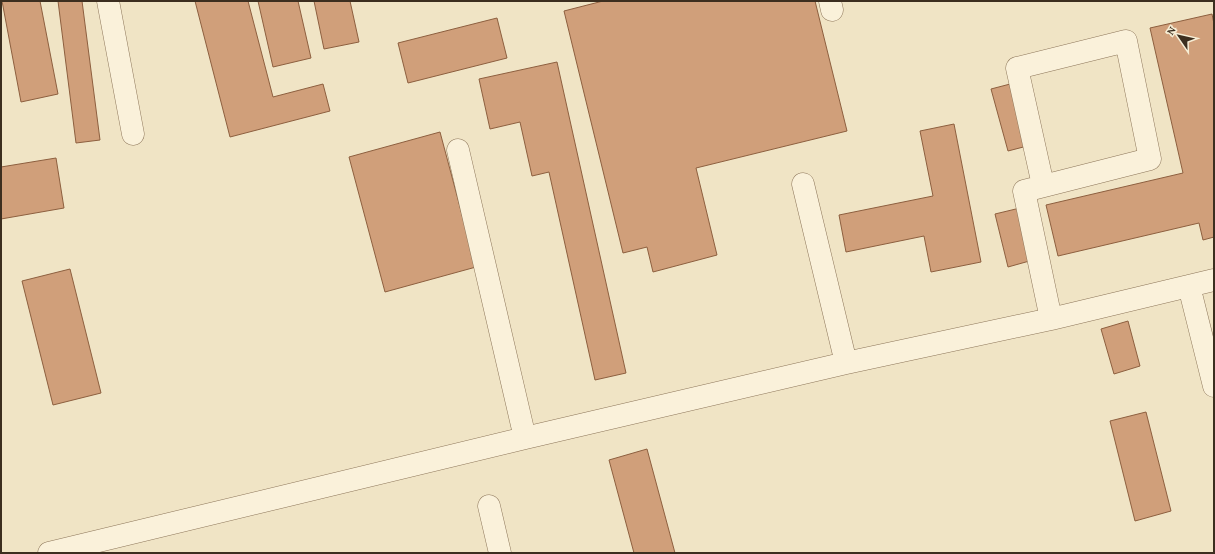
<svg xmlns="http://www.w3.org/2000/svg" width="1215" height="554" viewBox="0 0 1215 554" font-family="'Crimson Pro',serif">
<rect width="100%" height="100%" fill="#f0e4c5"/>
<path fill="#d09f7a" stroke="#8d5f3f" d="M 2,1 L 40,1 L 58,94 L 21,102 Z
M 58,1 L 82,1 L 100,140 L 76,143 Z
M 195,1 L 248,1 L 273,97 L 323,84 L 330,111 L 230,137 Z
M 258,1 L 298,1 L 311,58 L 273,67 Z
M 314,1 L 350,1 L 359,42 L 324,49 Z
M 603,1 L 815,1 L 847,131 L 696,168 L 717,255 L 653,272 L 647,247 L 623,253 L 564,11 Z
M 1212,14 L 1214,24 L 1214,237 L 1203,240 L 1199,223 L 1058,256 L 1046,205 L 1183,173 L 1150,28 Z
M 497,18 L 507,58 L 408,83 L 398,43 Z
M 557,62 L 626,373 L 595,380 L 549,172 L 532,176 L 520,122 L 490,129 L 479,79 Z
M 1014,83 L 1031,145 L 1008,151 L 991,89 Z
M 954,124 L 981,262 L 931,272 L 924,236 L 846,252 L 839,215 L 933,196 L 920,131 Z
M 440,132 L 476,267 L 385,292 L 349,157 Z
M 56,158 L 64,208 L 1,219 L 1,167 Z
M 1020,208 L 1033,260 L 1008,267 L 995,214 Z
M 70,269 L 101,393 L 53,405 L 22,281 Z
M 1128,321 L 1140,366 L 1114,374 L 1101,329 Z
M 1146,412 L 1171,511 L 1135,521 L 1110,421 Z
M 647,449 L 675,553 L 634,553 L 609,460 Z"/>
<g fill="none" stroke-linecap="round" stroke-linejoin="round">
<defs>
<path id="minor" d="M 108,1 L 133,134
M 830,1 L 832,10
M 458,150 L 525,438
M 803,184 L 846,363
M 1043,185 L 1017,68 L 1126,41 L 1150,159 L 1024,191 L 1051,319
M 1189,286 L 1214,386
M 489,506 L 500,553
M 49,553 L 525,438 L 846,363 L 1051,319 L 1214,280"/>
</defs>
<use href="#minor" stroke="#8d765a" stroke-width="23"/>
<use href="#minor" stroke="#faf1da" stroke-width="22"/>
</g>
<rect width="1215" height="554" fill="none" stroke="#3c2e1f" stroke-width="4"/>
<g transform="translate(1179 36) rotate(304)" stroke="#f7eed6" stroke-width="3" paint-order="stroke">
<path d="M0-3L7 15L0 10L-7 15Z" fill="#3c2e1f"/>
<text y="-6" font-size="11" font-weight="bold" text-anchor="middle" fill="#3c2e1f">N</text>
</g>
</svg>
